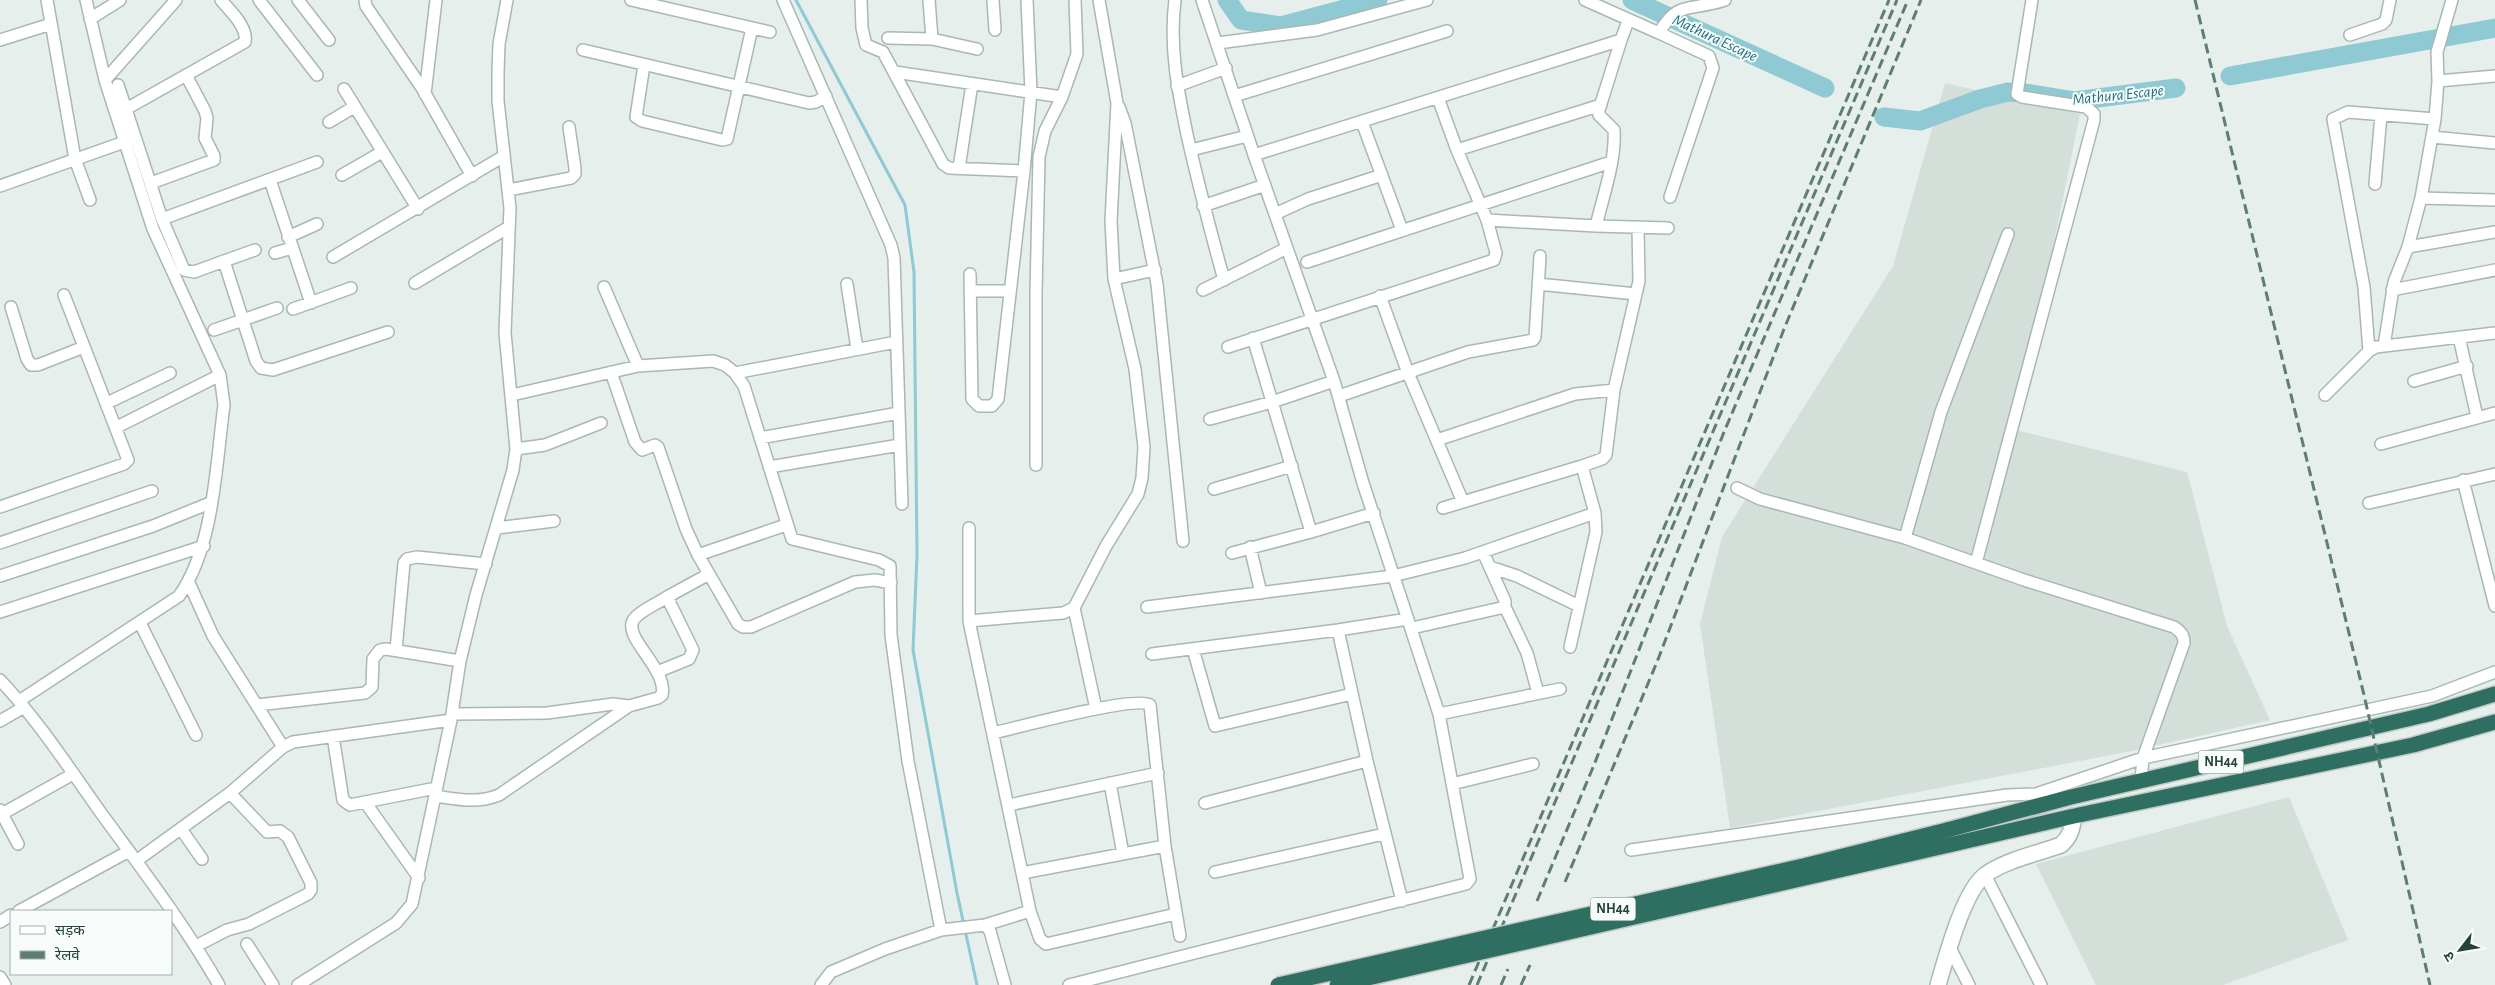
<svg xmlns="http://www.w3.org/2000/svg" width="2495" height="985" viewBox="0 0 2495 985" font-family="'Alegreya Sans','Noto Sans Devanagari',sans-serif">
<rect width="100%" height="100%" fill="#e6efeb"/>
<path fill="#d4dfda" d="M 1945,83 L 2080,114 L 2016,430 L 2187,472 L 2227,626 L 2270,720 L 2132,751 L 1730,828 L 1700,624 L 1722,537 L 1893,266 Z
M 2289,797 L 2348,940 L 2223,985 L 2096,985 L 2036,864 Z"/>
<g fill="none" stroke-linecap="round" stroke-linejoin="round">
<path stroke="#8ec9d4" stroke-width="3" d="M 796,0 L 905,205 L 914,272 L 917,555 L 913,650 L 957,893 L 977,985"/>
<path stroke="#8ec9d4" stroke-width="19" d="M 1227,0 L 1241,20 L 1281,26 L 1378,0
M 1632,0 L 1825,88
M 2230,76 L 2495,28
M 1884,117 L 1920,121 L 1980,99 L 2008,92 L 2025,93 L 2074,101 L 2176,88"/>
<defs>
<path id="street" d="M 47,0 L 75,159 L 90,200
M 86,0 L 105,80
M 259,0 L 317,75
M 298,0 L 329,40
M 365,0 L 366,6 L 422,88 L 472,176
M 631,0 L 770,32
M 783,0 L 891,245 L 894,258 L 902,504
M 861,0 L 862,28 L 866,45 L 883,52 L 943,164 L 949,168 L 1024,171
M 929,0 L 932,39
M 993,0 L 995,30
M 1175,0 C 1169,48 1178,92 1188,139 C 1199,187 1211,233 1224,280
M 1585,0 L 1659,33 C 1678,0 1688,12 1725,0
M 90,19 L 120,0
M 1659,33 L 1709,56 L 1713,68 L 1670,197
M 2350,35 L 2382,24 L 2386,20 L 2390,0
M 888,38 L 932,39 L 977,49
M 0,40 L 51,24
M 1218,43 L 1317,30 L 1427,0
M 583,50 L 809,103 L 816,102 L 826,96
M 644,65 L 636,117 L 642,121 L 722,140 L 727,139 L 752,28
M 895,72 L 1062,97
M 2438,81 L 2495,76
M 118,85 L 162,219 L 317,162
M 1177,86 L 1226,68
M 344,89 L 418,209
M 425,94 L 436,0
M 1234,96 L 1447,31
M 1119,107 L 1125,123 L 1157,284 L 1183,541
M 126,109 L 245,42 C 248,27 230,11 221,0
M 329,122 L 354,107
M 1362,122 L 1402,230
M 2432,137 L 2495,143
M 1191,150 L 1247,136
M 1457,150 L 1601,105
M 1254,155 L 1621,40 L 1628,21
M 959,168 L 972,84
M 342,175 L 382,152
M 270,180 L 311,303
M 151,183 L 214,160 L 214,156 L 205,138 L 207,118 L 205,111 L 186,75
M 2375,184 L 2381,115
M 0,186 L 130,140
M 508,190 L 571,178 L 575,174 L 575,168 L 569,127
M 2421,198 L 2495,200
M 1203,206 L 1265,185
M 1275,214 L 1308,199 L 1382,175
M 162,219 L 184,270 L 194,272 L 224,261 L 256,361 L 261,368 L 273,370 L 388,332
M 1487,220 L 1596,226 L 1668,228
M 1596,226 C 1603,196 1616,161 1614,130 L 1599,115 L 1599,110 L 1621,40
M 288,237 L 317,224
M 2408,247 L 2495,232
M 275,253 L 292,248
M 333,257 L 504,156
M 224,261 L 255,250
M 1307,262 L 1611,162
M 970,274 L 972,399 L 979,406 L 992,406 L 998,399 L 1024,171 L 1031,92 L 1027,0
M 1114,279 L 1155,270
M 415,283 L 509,227
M 847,284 L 857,349
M 1538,284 L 1636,294
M 604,287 L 638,366
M 1203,290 L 1287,248
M 2392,290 L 2495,270
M 970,291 L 1009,291
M 1380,296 L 1408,373 L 1463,502
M 11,307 L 27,359 L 31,365 L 38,365 L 84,347
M 293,309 L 351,288
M 214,330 L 277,308
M 2459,337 L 2477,417
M 1253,338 L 1311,532
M 2384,346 L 2394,282 L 2408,247 L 2421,198 L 2435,119 L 2438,81 L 2437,52 L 2452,0
M 1228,347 L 1494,260 L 1496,253 L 1487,220 L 1457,150 L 1438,98
M 2369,351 L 2364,287 L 2333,119 L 2348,112 L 2435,119
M 611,372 L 635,442 L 642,450 L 655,445 L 658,447 L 686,529 L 698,555 L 738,624 L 743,627 L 751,627 L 855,582 L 875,580 L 891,583
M 735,373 L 896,342
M 2414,381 L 2467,366
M 512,395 L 638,366 L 713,361 L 725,365 L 735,373 L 744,386 L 792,539 L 879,560 L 890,566 L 891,635 L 908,761 L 941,930
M 2325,395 L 2369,351 L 2376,347 L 2495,333
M 1339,396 L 1468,352 L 1533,340 L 1535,337 L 1540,256
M 107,403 L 170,373
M 1210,419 L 1272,402 L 1334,381
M 117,427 L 220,375
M 760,438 L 899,413
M 1437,440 L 1575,394 L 1614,390
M 2381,444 L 2495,413
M 516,449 L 545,445 L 601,423
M 1036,465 L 1036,293 L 1039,157 L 1045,131 L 1062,97 L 1077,54 L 1075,0
M 769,467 L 900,445
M 2463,480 L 2495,606
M 1737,488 L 1760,499 L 1905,538 L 2024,580 L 2174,627 C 2181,632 2184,635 2184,643 L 2143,758 L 2141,780
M 1214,489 L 1292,466
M 2369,503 L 2495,474
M 0,507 L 124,464 L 128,460 L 64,295
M 1443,508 L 1582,466 L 1602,459 L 1606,455 L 1614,390 L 1639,281 L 1638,227
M 497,528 L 554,521
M 969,528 L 969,621 L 1030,911 L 1040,939 L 1046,944 L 1176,914
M 1905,538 L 1941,412 L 2008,234
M 0,543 L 152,491
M 1250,547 L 1261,593
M 1232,553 L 1311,532 L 1374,513
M 698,555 L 786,525
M 1976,563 L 2094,120 L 2094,114 L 2086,107 L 2022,97 L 2017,94 L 2032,0
M 1490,567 L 1517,576 L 1579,606
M 0,576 L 153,526 L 210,503
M 189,583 L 213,636 L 283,747
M 1147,607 L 1393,576 L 1465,558 L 1595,513 L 1582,466
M 1505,607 L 1527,653 L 1538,693
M 1074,608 L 1096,709
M 0,612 L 204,546
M 969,621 L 1063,613 L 1074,608 L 1106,546 L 1138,494 L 1142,478 L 1144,447 L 1135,369 L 1114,279 L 1111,221 L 1117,103 L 1099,0
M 140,623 L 196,735
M 1412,628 L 1505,607 L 1505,601 L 1483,552
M 1338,630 L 1367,761 L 1402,901
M 1570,647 L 1596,532 L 1595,513
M 1193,649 L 1215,726 L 1352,694
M 396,650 L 404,563 L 407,559 L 417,557 L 486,564
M 1152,654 L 1338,630 L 1408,619
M 657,672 L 689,659 L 693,650 L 667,597 L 709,574
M 0,680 C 38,720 69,768 101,813 C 142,869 184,924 219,985
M 19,701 L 179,596 C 214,547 216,464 224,405 L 220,375 L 153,229 L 105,80 L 176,0
M 257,705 L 365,693 L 372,687 L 373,659 L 380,650 L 386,649 L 460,661
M 452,714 L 547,713 L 613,704 L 629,706
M 1439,714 L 1560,689
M 0,721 L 24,707
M 993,733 C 1016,728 1136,695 1150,705 L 1165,846 L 1180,936
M 333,736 L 343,800 L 350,805 L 365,802 L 419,878
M 1110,783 L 1123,854
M 1452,784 L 1533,764
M 435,796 C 457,799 477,804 499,795 L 629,706 L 658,698 L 662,695 C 668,668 621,637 634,619 C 641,610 657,604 667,597
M 365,802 L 436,788
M 1205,803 L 1367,761
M 1009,805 L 1158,773
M 0,810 L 18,844
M 2,814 L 73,774
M 181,829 L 202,859
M 1631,850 L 2007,795 L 2036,794 L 2143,758 L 2432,696 L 2495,672
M 136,861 L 230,793 L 283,747 L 293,742 L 451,720
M 1215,872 L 1384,834
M 1022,873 L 1165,846
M 1985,875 L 2041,985
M 19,911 L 129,851
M 0,922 L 11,915
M 985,925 L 1030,911
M 247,944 L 273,985
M 196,946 L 227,930 L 249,924 L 308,894 L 311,890 L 311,883 L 288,837 L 280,831 L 267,832 L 230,793
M 1949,946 L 1969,985
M 0,977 L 5,985
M 298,985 L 396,923 L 412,904 L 451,720 L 460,661 L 476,595 L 513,470 L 516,449 L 505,333 L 510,208 L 498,101 L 498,71 L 499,44 L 507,0
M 821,985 L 831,972 L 885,949 L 941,930 L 985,925 L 990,931 L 1005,985
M 1069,985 L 1466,884 L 1470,879 L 1439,714 L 1363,483 L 1334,381 L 1254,155 L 1202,0"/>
<path id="secondary" d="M 1938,985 C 1946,958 1963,892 1985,875 C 2006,860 2036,854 2061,845 C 2071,836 2072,829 2074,816"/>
<path id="highway" d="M 1947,830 L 2071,797 L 2429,714 L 2495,694
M 1949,845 L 2074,816 L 2413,745 L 2495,722"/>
</defs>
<use href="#street" stroke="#a8b8b2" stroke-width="14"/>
<use href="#secondary" stroke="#a4bbb3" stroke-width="18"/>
<use href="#highway" stroke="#c2cac8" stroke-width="18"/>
<use href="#street" stroke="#fff" stroke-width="11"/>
<use href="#secondary" stroke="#fff" stroke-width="15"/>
<use href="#highway" stroke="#2f6f62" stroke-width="15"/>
<path stroke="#5f7d75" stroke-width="3" stroke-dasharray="10 5" stroke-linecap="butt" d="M 2195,0 L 2364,695 L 2430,985
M 1565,882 L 1657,662 L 1784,329 L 1921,0
M 1537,901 L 1594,765 L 1724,432 L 1908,0
M 1469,985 L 1889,0
M 1477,985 L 1897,0
M 1501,985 L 1508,969
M 1521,985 L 1530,965"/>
<defs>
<path id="highway-bridge" d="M 1278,985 L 1803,866 L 1947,830
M 1337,985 L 1949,845"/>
</defs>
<use href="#highway-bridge" stroke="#c2cac8" stroke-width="18" stroke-linecap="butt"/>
<use href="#highway-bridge" stroke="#2f6f62" stroke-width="15"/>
</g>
<g text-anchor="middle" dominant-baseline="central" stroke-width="4" stroke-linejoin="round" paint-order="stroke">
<g fill="#f7fbf9" stroke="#637a73" stroke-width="1">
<rect x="2198.5" y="750.5" width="45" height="23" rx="4"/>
<rect x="1590.5" y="897.5" width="45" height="23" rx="4"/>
</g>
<g font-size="14" font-weight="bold" fill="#24423a">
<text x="2221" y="762">NH44</text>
<text x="1613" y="909">NH44</text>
</g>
<g font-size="16" font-style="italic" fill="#1c6f80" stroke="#f7fbf9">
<text transform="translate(1715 38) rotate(25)">Mathura Escape</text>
<text transform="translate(2118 95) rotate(-6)">Mathura Escape</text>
</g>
</g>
<rect x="10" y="910" width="162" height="65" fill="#f7fbf9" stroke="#a3b1ad"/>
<rect x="20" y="926" width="25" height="8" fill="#ffffff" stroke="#a3b1ad"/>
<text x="55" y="935" font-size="15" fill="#24423a">सड़क</text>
<rect x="20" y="951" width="25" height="8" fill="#5f7d75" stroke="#a3b1ad"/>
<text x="55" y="960" font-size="15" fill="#24423a">रेलवे</text>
<g transform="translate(2460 950) rotate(239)" stroke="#f7fbf9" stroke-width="4" paint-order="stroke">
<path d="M0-4L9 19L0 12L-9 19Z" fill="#24423a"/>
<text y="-8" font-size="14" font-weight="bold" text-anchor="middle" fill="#24423a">उ</text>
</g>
</svg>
